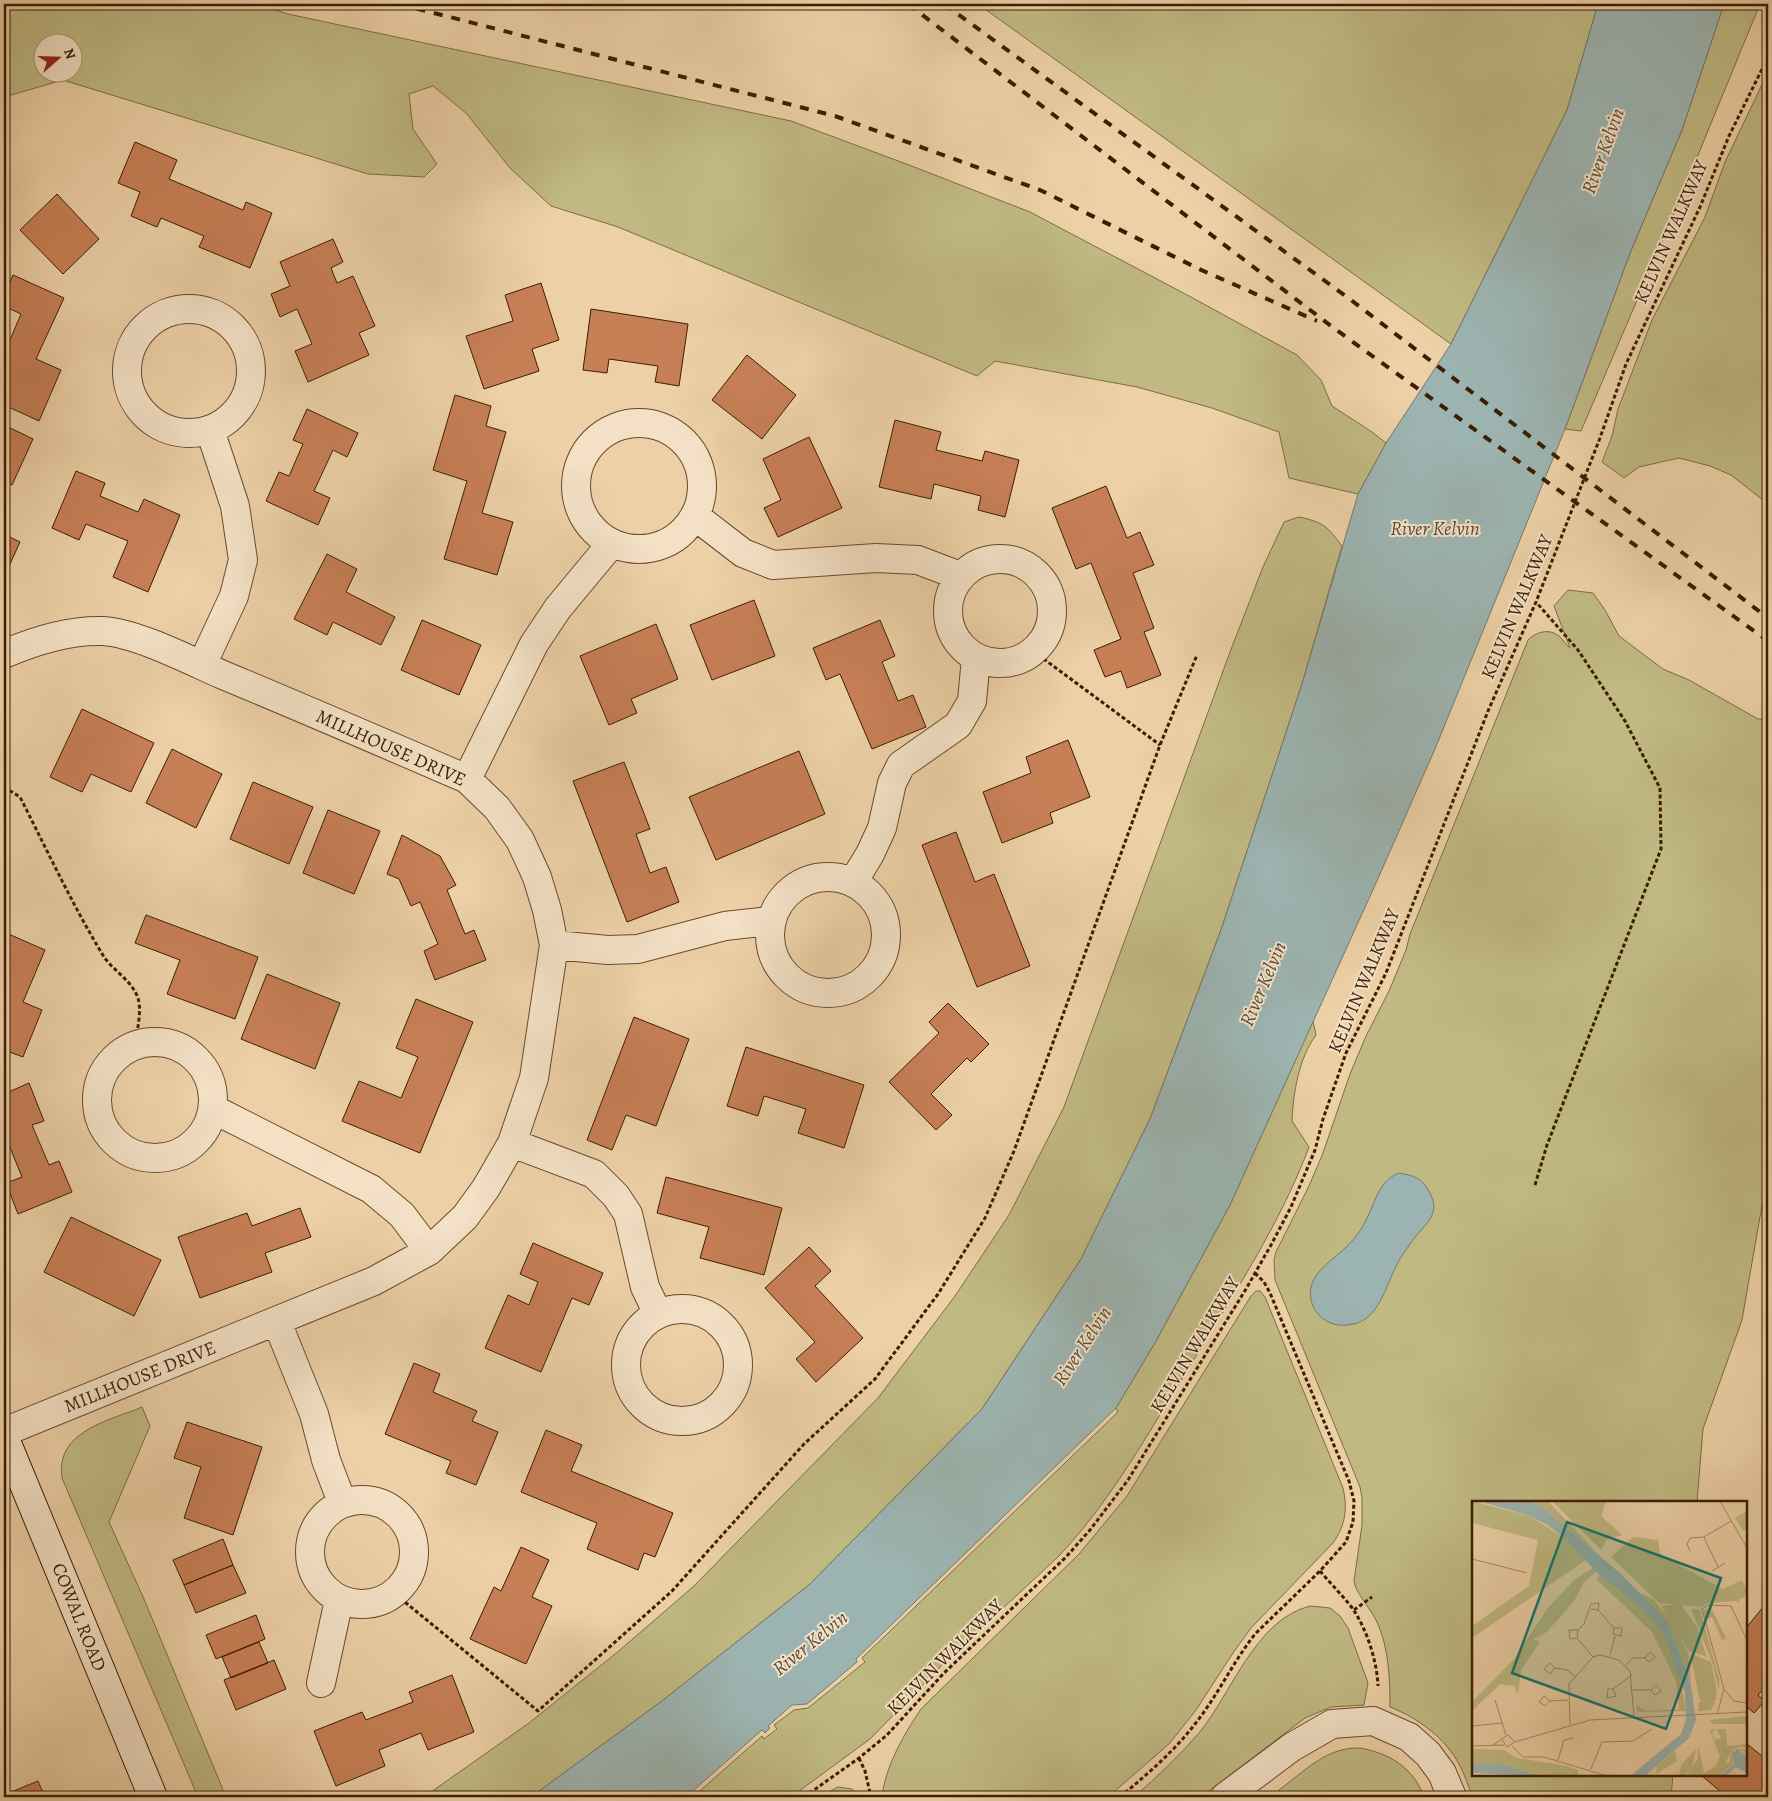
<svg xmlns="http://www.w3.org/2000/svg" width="1772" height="1801" viewBox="0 0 1772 1801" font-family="Alegreya,serif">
<rect width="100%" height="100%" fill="#edd0a6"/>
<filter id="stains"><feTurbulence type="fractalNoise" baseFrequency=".004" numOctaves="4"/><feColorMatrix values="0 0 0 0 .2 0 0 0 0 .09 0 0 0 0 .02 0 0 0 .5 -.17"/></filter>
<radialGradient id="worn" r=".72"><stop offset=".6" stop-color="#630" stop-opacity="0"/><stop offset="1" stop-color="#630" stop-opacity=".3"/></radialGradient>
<path fill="#c0b982" stroke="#7e6c43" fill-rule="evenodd" d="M 4,4 L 256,4 L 288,14 L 791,121 L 909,165 L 1030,212 L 1191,297 L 1297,355 L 1321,380 L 1332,406 L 1372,432 L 1386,443 L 1358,494 L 1289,478 L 1279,432 L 1212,408 L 1137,387 L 995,361 L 977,376 L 618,227 L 551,206 L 510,168 L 466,113 L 433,86 L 409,94 L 413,129 L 437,164 L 424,177 L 368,174 L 63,80 L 4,97 ZM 42,42 L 72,42 L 72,72 L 42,72 Z
M 978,4 L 1598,4 L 1567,110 L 1451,344 Z
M 1724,4 L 1760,4 L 1668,228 L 1581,431 L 1565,429 L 1630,253 L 1682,130 Z
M 1768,72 L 1768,504 L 1731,475 L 1710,466 L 1679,458 L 1639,467 L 1624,478 L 1602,462 L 1612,436 L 1618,409 L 1652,320 L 1705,217 L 1725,162 Z
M 1299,517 C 1323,522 1327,526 1342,546 L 1302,684 L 1221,930 L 1150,1119 L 1081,1259 L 982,1409 L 810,1584 L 662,1701 L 531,1797 L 424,1797 L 529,1723 L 620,1650 L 694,1586 L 878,1398 L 955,1296 L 1009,1215 L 1064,1107 L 1230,652 L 1263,567 L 1284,522 Z
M 1568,590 L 1593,593 L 1605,610 L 1619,636 L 1663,669 L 1689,680 L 1758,719 L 1768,720 L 1768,1171 L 1742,1320 L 1703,1429 L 1697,1502 L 1473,1502 L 1473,1775 L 1673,1775 L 1671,1797 L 1473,1797 C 1468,1786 1465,1775 1459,1764 C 1445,1738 1418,1718 1390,1707 C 1390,1679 1389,1648 1377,1622 C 1371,1609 1355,1592 1354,1581 L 1362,1525 L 1362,1498 L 1360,1487 L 1275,1280 L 1274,1260 L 1276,1252 L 1309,1186 L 1323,1153 L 1350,1074 L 1366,1036 L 1389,991 L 1406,950 L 1410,934 L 1528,640 C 1536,632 1549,628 1559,636 C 1563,639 1566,645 1570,648 L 1554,606 Z
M 1313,1021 L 1316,1035 C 1299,1058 1293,1093 1292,1121 L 1309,1147 C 1280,1224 1234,1294 1191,1364 C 1150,1430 1112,1500 1058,1557 L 946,1661 L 870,1739 L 791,1797 L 693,1797 L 762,1736 L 764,1739 L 777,1729 L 774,1725 L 794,1710 L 808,1708 L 865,1662 L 862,1658 L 1118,1412 L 1116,1408 L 1156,1341 L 1230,1205 Z
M 1256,1291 L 1260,1291 L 1265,1297 L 1343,1488 C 1348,1509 1345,1526 1333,1543 L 1251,1628 L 1233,1653 L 1196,1710 L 1169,1744 L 1108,1797 L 882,1797 C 885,1767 904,1734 921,1709 L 1079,1554 L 1127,1496 L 1251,1296 Z
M 142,1407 L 150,1426 L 109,1522 L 144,1599 L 226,1797 L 198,1797 L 62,1478 C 55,1431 109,1421 142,1407 Z
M 1310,1606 L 1330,1608 L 1340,1616 L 1348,1628 L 1368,1683 L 1364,1705 L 1331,1707 L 1305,1718 L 1201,1797 L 1134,1797 C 1157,1777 1179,1756 1199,1733 C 1232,1693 1255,1620 1310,1606 Z
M 1360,1748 C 1389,1753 1414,1768 1424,1797 L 1286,1797 L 1279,1790 C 1305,1771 1326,1747 1360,1748 Z
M 838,1787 L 852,1789 L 860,1797 L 819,1797 Z"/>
<path fill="#9cb4b1" stroke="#76786c" d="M 1598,4 L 1724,4 L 1682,130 L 1630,253 L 1565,429 L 1435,749 L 1376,883 L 1230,1205 L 1156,1341 L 1116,1408 L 856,1659 L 857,1662 L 807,1704 L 792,1705 L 768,1726 L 770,1728 L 765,1733 L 762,1730 L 686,1797 L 531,1797 L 662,1701 L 810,1584 L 982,1409 L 1081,1259 L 1150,1119 L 1221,930 L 1302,684 L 1358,494 L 1386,443 L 1451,344 L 1567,110 Z
M 1399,1173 C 1410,1175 1421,1177 1427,1188 C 1442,1211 1430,1220 1415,1237 C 1410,1244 1405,1251 1400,1259 C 1387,1280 1381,1318 1354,1324 C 1341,1327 1328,1325 1319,1315 C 1314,1310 1312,1305 1311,1299 C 1306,1275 1331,1262 1345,1248 C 1354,1240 1362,1229 1367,1218 C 1376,1200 1379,1181 1399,1173 Z"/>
<path fill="#c77f56" stroke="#3c1e04" d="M 135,142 L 177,160 L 169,179 L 243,210 L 246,202 L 272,213 L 250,268 L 199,247 L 204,236 L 161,218 L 157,227 L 131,216 L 140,192 L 118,183 Z
M 57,194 L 99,239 L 63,274 L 20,230 Z
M 333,239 L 343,262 L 331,268 L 337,283 L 353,276 L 375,326 L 359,333 L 369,355 L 308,382 L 295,351 L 312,344 L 297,309 L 280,317 L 271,294 L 290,286 L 280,262 Z
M 13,275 L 64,298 L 36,359 L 61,370 L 39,421 L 4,405 L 4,354 L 21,314 L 4,306 L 4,296 Z
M 541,283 L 559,340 L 532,349 L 539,371 L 484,389 L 466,336 L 513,321 L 505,295 Z
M 591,309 L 688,324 L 679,386 L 655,382 L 658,366 L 609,359 L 607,373 L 583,370 Z
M 747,355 L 796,395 L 762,439 L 712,400 Z
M 455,395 L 491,406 L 486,426 L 506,432 L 482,513 L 513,522 L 497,575 L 444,559 L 467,481 L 433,470 Z
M 307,409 L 358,433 L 347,457 L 333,450 L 314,491 L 330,498 L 318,525 L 266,501 L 279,472 L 289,476 L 303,444 L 293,440 Z
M 895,420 L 941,432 L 936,450 L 982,461 L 985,451 L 1019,460 L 1005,517 L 978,510 L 981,496 L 934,484 L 931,499 L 879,487 Z
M 4,425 L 33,439 L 12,485 L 4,481 Z
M 809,437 L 842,508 L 778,537 L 764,508 L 781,500 L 763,459 Z
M 76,471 L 105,483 L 100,496 L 138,512 L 144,499 L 180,515 L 148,592 L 113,577 L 128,541 L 86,524 L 79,540 L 52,528 Z
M 1106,486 L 1127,538 L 1140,532 L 1154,565 L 1133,573 L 1154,628 L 1144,632 L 1161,675 L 1127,688 L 1121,671 L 1105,677 L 1094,650 L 1121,639 L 1091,563 L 1076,569 L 1052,508 Z
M 4,534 L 20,542 L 5,575 L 4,574 Z
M 327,554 L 357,569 L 346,592 L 395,617 L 381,645 L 333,622 L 327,635 L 294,619 Z
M 754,600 L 775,656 L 712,680 L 690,625 Z
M 422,620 L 481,645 L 459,695 L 401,670 Z
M 880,620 L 895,656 L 882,662 L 898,701 L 913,695 L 926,727 L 872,749 L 840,674 L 826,680 L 813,648 Z
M 656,624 L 678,679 L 631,699 L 637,713 L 609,725 L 580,656 Z
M 82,709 L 154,743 L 131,792 L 91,774 L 82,792 L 50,777 Z
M 1068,740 L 1090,797 L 1050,813 L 1053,823 L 1002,843 L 983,792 L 1031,773 L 1026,757 Z
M 172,749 L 222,774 L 196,828 L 146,803 Z
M 799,751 L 825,814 L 716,860 L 689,797 Z
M 624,762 L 650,829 L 636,834 L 650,873 L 666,867 L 679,902 L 627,922 L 573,781 Z
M 253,782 L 313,807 L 289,864 L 230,839 Z
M 328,810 L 380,831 L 354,894 L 303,873 Z
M 956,832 L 975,882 L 994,874 L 1030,966 L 977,987 L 922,845 Z
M 402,835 L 440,856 L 456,885 L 447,890 L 465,934 L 474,930 L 486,960 L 435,980 L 424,951 L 438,944 L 420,902 L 411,906 L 399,879 L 387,874 Z
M 146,915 L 258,957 L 235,1019 L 167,994 L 180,960 L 135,943 Z
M 4,932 L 45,950 L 23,1002 L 42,1010 L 23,1057 L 4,1050 L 4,970 L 6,965 L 4,965 Z
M 267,974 L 340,1003 L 315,1069 L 241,1039 Z
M 416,999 L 473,1022 L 420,1153 L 342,1121 L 359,1081 L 401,1098 L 418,1057 L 396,1048 Z
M 948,1003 L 989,1044 L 971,1062 L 967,1058 L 931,1094 L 952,1115 L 936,1130 L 889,1082 L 939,1033 L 929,1022 Z
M 634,1017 L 689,1039 L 656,1126 L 626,1115 L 612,1150 L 587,1140 Z
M 746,1047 L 864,1085 L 844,1148 L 798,1133 L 806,1109 L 764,1096 L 758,1116 L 727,1106 Z
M 29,1083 L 44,1121 L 32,1125 L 49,1165 L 59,1161 L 72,1192 L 18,1214 L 6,1183 L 22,1177 L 5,1135 L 4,1135 L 4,1094 Z
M 666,1177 L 782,1208 L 764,1275 L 700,1258 L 709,1227 L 657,1213 Z
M 300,1208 L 311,1237 L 265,1253 L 272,1272 L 200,1298 L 178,1237 L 247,1213 L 252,1226 Z
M 71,1217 L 161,1260 L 134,1316 L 44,1272 Z
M 533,1243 L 603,1273 L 589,1305 L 572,1298 L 541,1372 L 485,1348 L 508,1295 L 529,1305 L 538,1282 L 520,1274 Z
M 809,1247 L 831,1271 L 815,1286 L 863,1338 L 816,1382 L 796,1359 L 815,1342 L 765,1288 Z
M 414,1363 L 440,1374 L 433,1392 L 477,1411 L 472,1421 L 498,1432 L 476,1485 L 446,1473 L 451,1461 L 385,1434 Z
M 187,1422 L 262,1447 L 233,1535 L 184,1518 L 201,1467 L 174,1458 Z
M 546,1430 L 582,1445 L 571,1471 L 673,1513 L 655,1557 L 644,1553 L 638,1570 L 587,1549 L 597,1523 L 521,1492 Z
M 223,1539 L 233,1565 L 184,1585 L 173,1560 Z
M 521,1547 L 549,1560 L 532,1597 L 552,1606 L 526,1664 L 470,1639 L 494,1587 L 501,1591 Z
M 233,1565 L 246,1593 L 196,1613 L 184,1585 Z
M 1768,1601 L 1768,1684 L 1758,1695 L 1765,1701 L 1754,1713 L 1746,1706 L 1746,1628 Z
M 256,1615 L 265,1639 L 216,1659 L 206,1635 Z
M 259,1642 L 268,1663 L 231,1678 L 222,1657 Z
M 274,1660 L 286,1689 L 236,1710 L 224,1680 Z
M 452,1675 L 474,1732 L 428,1750 L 421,1733 L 379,1750 L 385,1766 L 336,1786 L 314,1731 L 362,1712 L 366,1720 L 413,1702 L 409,1692 Z
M 1746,1743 L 1768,1761 L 1768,1774 L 1764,1779 L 1768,1783 L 1768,1797 L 1716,1797 L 1721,1792 L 1701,1775 L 1746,1775 Z
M 38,1781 L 45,1797 L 4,1797 L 4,1795 Z"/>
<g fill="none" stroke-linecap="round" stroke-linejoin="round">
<defs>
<path id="street" d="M127 371a62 62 0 1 1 124 0a62 62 0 1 1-124 0Z
M576 486a63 63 0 1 1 126 0a63 63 0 1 1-126 0Z
M 695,516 L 743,553 L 773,565 L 876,558 L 918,560 L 960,576
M948 611a52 52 0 1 1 104 0a52 52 0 1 1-104 0Z
M 4,654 C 34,641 69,630 103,631 C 137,633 191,661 223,675 C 305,709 386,744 467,779 L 497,808 L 520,840 L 537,877 L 547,910 L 554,945 L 534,1078 L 512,1143 L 486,1188 L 465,1217 L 429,1251 L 374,1281 L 4,1432
M 202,665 L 234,596 L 243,560 L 235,506 L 210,430
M 467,779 L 534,644 L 558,608 L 612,543
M770 935a58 58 0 1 1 116 0a58 58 0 1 1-116 0Z
M 853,882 L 870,854 L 882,828 L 892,783 L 901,765 L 958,725 L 972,701 L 976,658
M 554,945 L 608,950 L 638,949 L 725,926 L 770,921
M97 1100a58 58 0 1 1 116 0a58 58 0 1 1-116 0Z
M 213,1109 L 371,1189 L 402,1215 L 429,1251
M 512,1143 L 594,1174 L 616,1196 L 628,1214 L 645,1287 L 658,1314
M626 1365a56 56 0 1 1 112 0a56 56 0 1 1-112 0Z
M 277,1322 L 314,1414 L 326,1460 L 342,1502
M310 1552a52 52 0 1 1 104 0a52 52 0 1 1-104 0Z
M 321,1683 L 339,1600
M 1225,1797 L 1292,1747 L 1332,1724 L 1373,1721 L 1409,1737 L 1428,1754 L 1442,1773 L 1452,1797"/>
<path id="secondary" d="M 4,1436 L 153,1797"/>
</defs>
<use href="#street" stroke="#684a2c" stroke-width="30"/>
<use href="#secondary" stroke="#3c1e04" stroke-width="30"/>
<path stroke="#3c1e04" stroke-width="3" stroke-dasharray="4 2.5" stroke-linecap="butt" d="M 1033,651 L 1160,745
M 4,787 L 20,797 C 47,850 73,906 104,957 C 114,971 132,981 138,998 C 142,1012 137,1030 135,1044
M 1535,1185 L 1547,1145 L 1661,849 L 1660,788 L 1625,721 L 1578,650 L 1536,602
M 1320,1571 C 1331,1584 1343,1596 1353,1609 C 1367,1630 1377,1661 1378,1686
M 395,1594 L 538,1711 L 672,1591 L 804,1444 L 875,1379 L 938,1294 L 985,1218 L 1014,1151 L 1160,745 L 1197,655
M 1354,1610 L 1372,1597
M 859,1758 L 865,1771 L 871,1797
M 804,1797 L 859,1758 L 887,1735 L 944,1673 L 1066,1557 L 1090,1530 L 1128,1480 L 1246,1289 L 1271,1245 L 1291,1207 L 1315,1150 L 1323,1119 L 1346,1053 L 1386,973 L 1488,711 L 1536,602 L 1600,438 L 1626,364 L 1700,207 L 1729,136 L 1768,57
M 1120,1797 C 1150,1772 1178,1748 1201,1716 C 1221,1689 1235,1659 1256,1633 L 1320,1571 L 1346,1542 L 1353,1522 L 1354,1501 L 1349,1481 L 1270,1293 L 1264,1282 L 1255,1273"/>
<use href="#street" stroke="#f3e0c5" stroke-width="28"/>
<use href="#secondary" stroke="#f3e0c5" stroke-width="28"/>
<path stroke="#3c1e04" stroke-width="4" stroke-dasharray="9 9" stroke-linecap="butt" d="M 399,4 L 835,116 L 1040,190 L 1199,269 L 1317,321
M 908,4 L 1335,329 L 1768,641
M 944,4 L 1347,297 L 1768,618"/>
</g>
<g text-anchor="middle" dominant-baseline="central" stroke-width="4" stroke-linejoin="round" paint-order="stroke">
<g font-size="19" fill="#3c1e04" stroke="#f3e0c5">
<text transform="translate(1671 232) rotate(-66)">KELVIN WALKWAY</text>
<text transform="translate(1517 607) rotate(-67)">KELVIN WALKWAY</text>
<text transform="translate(391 748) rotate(24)">MILLHOUSE DRIVE</text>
<text transform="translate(1364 981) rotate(-67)">KELVIN WALKWAY</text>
<text transform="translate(1195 1345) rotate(-59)">KELVIN WALKWAY</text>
<text transform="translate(140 1377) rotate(-22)">MILLHOUSE DRIVE</text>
<text transform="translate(79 1617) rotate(68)">COWAL ROAD</text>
<text transform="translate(945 1657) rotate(-45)">KELVIN WALKWAY</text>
</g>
<g font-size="20" font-style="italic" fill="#594b38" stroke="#f3e0c5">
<text transform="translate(1603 151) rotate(-70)">River Kelvin</text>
<text x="1435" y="528">River Kelvin</text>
<text transform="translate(1263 984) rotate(-67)">River Kelvin</text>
<text transform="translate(1082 1346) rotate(-57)">River Kelvin</text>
<text transform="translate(810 1643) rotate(-39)">River Kelvin</text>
</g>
</g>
<g transform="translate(1472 1501)">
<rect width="275" height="275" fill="#edd0a6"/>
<path d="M 0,0 L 58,15 L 98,41 L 114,59 L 0,137 L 0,125 L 57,85 L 66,39 L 0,22 ZM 56,0 L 76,0 L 125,52 L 69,5 ZM 80,0 L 134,0 L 129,15 L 150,34 L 134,39 L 129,49 ZM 275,10 L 275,28 L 271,30 L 263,17 ZM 161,36 L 186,39 L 188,52 L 193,56 L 251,88 L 270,79 L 275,89 L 273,96 L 268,98 L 266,103 L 265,100 L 236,102 L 229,106 L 187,102 L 139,56 ZM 121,67 L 124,71 L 112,81 L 102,100 L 75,131 L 61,138 L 68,141 L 49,169 L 46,193 L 42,185 L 28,183 L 0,210 L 0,201 L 42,158 L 75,108 L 102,79 ZM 128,74 L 171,108 L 191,132 L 206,168 L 214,210 L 165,211 L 165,204 L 173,210 L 207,208 L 204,180 L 180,131 L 124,78 ZM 168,92 L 181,98 L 205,128 L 216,153 L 219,178 L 195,121 ZM 209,103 L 225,126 L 235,156 L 216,149 L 189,105 ZM 239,106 L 254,137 L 250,139 L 240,116 L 233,118 L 232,110 ZM 219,108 L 228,108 L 247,178 L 247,189 L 240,161 ZM 222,154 L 239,161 L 245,191 L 243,200 L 228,200 L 219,157 ZM 239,200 L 243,201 L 239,209 L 226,210 L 227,201 ZM 275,215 L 275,223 L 241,223 L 238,219 ZM 244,228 L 240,232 L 243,239 L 249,237 L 245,228 L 254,228 L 255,245 L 275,243 L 275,247 L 267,246 L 260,249 L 253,262 L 258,262 L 258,254 L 260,250 L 264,248 L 275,248 L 275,254 L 270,249 L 262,249 L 259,255 L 261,263 L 247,275 L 214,275 L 226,257 L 226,244 L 232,272 L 244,265 L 248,256 L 238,229 ZM 0,248 L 32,249 L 45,257 L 95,265 L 106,269 L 106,275 L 68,275 L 31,263 L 0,264 ZM 224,248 L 220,266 L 212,275 L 207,275 L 209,264 ZM 203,250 L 205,260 L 184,273 L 185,265 Z" fill="#c0b982"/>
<path d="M 7,0 L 56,0 L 69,5 L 149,73 L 195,120 L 218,178 L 224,219 L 217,237 L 173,275 L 158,275 L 209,233 L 214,219 L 213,192 L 191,132 L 171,108 L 124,71 L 98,42 L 77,25 L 58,15 ZM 266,248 L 275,255 L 275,272 L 264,266 L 254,275 L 248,275 L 262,263 L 259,253 ZM 0,263 L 31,263 L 68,275 L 0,272 Z" fill="#9cb4b1"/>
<path fill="none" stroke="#a68965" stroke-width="1" d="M 248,0 L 275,47M 232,36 L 246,66M 218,50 L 215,43 L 218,37 L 232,36 L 259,20M 0,58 L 55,72M 240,70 L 253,62M 126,109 L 142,127 L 150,127 L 149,135 L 141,133 L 142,127M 106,129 L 112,123 L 119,103 L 127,102 L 126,109 L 119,108M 105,137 L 98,138 L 97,129 L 106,129 L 105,137 L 121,156M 138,154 L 143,135M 154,164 L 161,157 L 173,157 L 177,161 L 183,156 L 178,151 L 173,157M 83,167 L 78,173 L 72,168 L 78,162 L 83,167 L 95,169 L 103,175M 141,188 L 144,195 L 135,197 L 136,188 L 141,188 L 160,174M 252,188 L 262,200 L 275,202M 161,189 L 179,189 L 183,194 L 189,190 L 184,184 L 179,189M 23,199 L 34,234M 78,200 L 73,205 L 67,201 L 72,195 L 78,200 L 96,199M 245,213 L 252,188 L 230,108 L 236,104 L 259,105 L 275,139M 98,223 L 97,183 L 121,156 L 128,154 L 147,159 L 158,170 L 162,216M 0,225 L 30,222M 43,241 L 118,219 L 275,211M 21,244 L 36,234 L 43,241 L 35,246 L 30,239M 0,245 L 32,244M 40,245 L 51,256 L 72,256 L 135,275M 86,259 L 92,239 L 101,237M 119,268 L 130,241 L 161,240 L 180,228"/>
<path fill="#0f766e" fill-opacity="0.15" stroke="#0f766e" stroke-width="2.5" d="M 95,21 L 249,77 L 194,228 L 40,172 Z"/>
<rect width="275" height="275" fill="none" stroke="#3c1e04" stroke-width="2.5"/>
</g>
<rect width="1772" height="1801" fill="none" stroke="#edd0a6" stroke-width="20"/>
<rect x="5" y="5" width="1762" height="1791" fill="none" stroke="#3c1e04" stroke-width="2.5"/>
<rect x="10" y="10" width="1752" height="1781" fill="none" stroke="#3c1e04"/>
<g transform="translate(58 58) rotate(70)"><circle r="24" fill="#f3e0c5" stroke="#aa9278"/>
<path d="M0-4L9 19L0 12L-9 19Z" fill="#8f2418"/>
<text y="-8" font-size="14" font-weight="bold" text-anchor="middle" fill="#3c1e04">N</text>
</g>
<rect width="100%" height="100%" filter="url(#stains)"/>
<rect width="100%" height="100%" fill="url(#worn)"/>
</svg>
